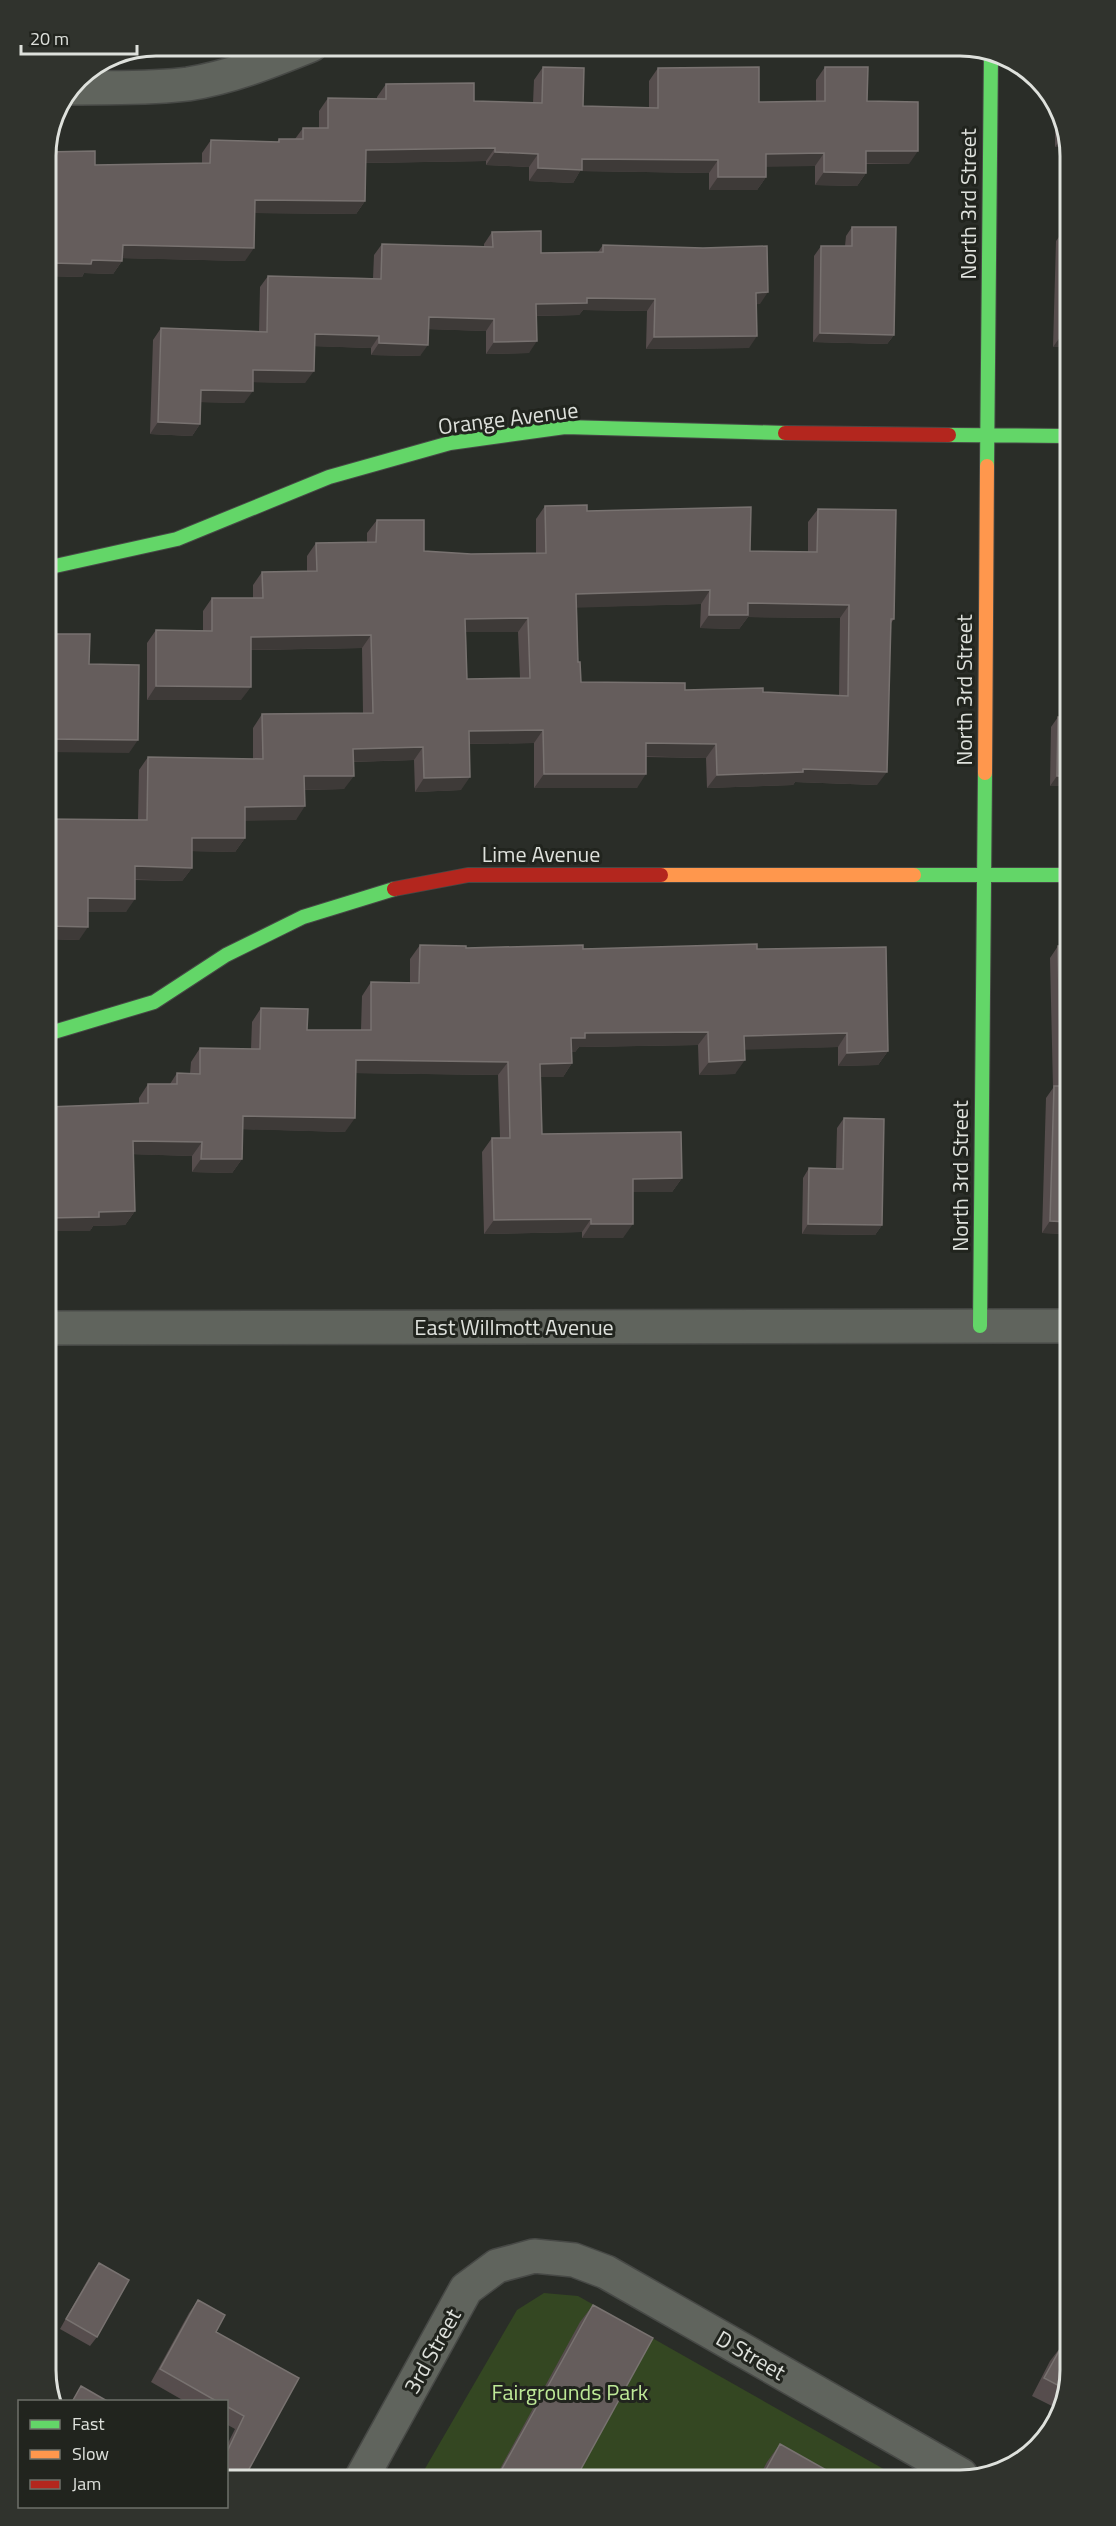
<svg xmlns="http://www.w3.org/2000/svg" width="1116" height="2526" viewBox="0 0 1116 2526" font-family="'Titillium Web',sans-serif">
<rect width="100%" height="100%" fill="#2a2d28"/>
<path fill="#344722" d="M 544,2293 L 578,2296 L 896,2476 L 419,2479 L 517,2310 Z"/>
<g fill="none" stroke-linecap="round" stroke-linejoin="round">
<defs>
<path id="street" d="M 73,88 C 111,87 151,89 188,84 C 232,77 271,61 311,45
M 48,1328 L 1068,1326
M 361,2479 L 466,2289 L 497,2266 L 534,2256 L 574,2260 L 606,2272 L 961,2475"/>
<path id="fast" d="M 949,435 L 1066,436
M 987,466 L 991,54
M 46,568 L 177,539 L 329,477 L 450,443 L 565,427 L 785,433
M 914,875 L 1067,875
M 47,1034 L 154,1002 L 226,955 L 303,917 L 394,889
M 980,1326 L 985,773"/>
<path id="slow" d="M 985,773 L 987,466
M 661,875 L 914,875"/>
<path id="jam" d="M 785,433 L 949,435
M 394,889 L 468,875 L 661,875"/>
</defs>
<use href="#street" stroke="#474946" stroke-width="36"/>
<use href="#fast" stroke="#474946" stroke-width="16"/>
<use href="#slow" stroke="#474946" stroke-width="16"/>
<use href="#jam" stroke="#474946" stroke-width="16"/>
<use href="#street" stroke="#60645d" stroke-width="33"/>
<use href="#fast" stroke="#63d668" stroke-width="14"/>
<use href="#slow" stroke="#ff974d" stroke-width="14"/>
<use href="#jam" stroke="#b3261e" stroke-width="14"/>
</g>
<path fill="#564d4d" fill-rule="evenodd" d="M 543,67 L 583,106 L 649,108 L 649,81 L 658,68 L 759,102 L 816,101 L 816,80 L 825,67 L 867,101 L 909,164 L 866,164 L 866,173 L 857,186 L 815,185 L 815,166 L 766,166 L 766,177 L 757,190 L 709,190 L 709,173 L 580,171 L 573,183 L 529,181 L 529,167 L 486,165 L 486,161 L 365,163 L 365,201 L 356,214 L 255,213 L 245,261 L 122,258 L 122,261 L 113,274 L 84,273 L 82,277 L 46,276 L 45,152 L 95,165 L 202,163 L 202,153 L 211,140 L 277,142 L 279,139 L 295,139 L 303,128 L 319,128 L 319,111 L 328,98 L 377,99 L 377,97 L 386,84 L 474,101 L 533,103 L 534,80 Z
M 1055,106 L 1065,120 L 1066,347 L 1053,347 L 1056,241 L 1062,233 L 1062,147 L 1055,147 Z
M 852,227 L 894,335 L 887,344 L 813,342 L 814,256 L 821,246 L 845,246 L 846,236 Z
M 492,232 L 541,253 L 598,252 L 603,245 L 760,304 L 756,304 L 749,348 L 646,349 L 647,311 L 583,310 L 579,315 L 537,316 L 529,353 L 486,354 L 486,331 L 429,329 L 420,356 L 371,355 L 371,348 L 314,346 L 305,383 L 253,382 L 244,403 L 201,402 L 200,424 L 192,436 L 150,434 L 153,340 L 161,328 L 259,331 L 260,287 L 268,276 L 373,278 L 374,255 L 382,244 L 484,246 L 484,244 Z
M 545,506 L 587,511 L 750,551 L 808,552 L 808,522 L 818,509 L 894,619 L 891,623 L 877,785 L 795,782 L 793,785 L 707,788 L 706,758 L 646,757 L 637,788 L 534,788 L 534,743 L 469,744 L 461,790 L 415,792 L 414,760 L 353,762 L 344,789 L 304,790 L 296,820 L 245,820 L 245,838 L 235,852 L 192,851 L 192,868 L 182,881 L 135,880 L 126,912 L 88,912 L 79,940 L 47,939 L 47,819 L 138,820 L 139,770 L 148,757 L 253,759 L 253,728 L 262,714 L 363,713 L 362,648 L 251,650 L 241,700 L 147,700 L 147,643 L 156,630 L 203,631 L 203,611 L 212,598 L 253,598 L 253,585 L 262,572 L 307,571 L 307,556 L 316,543 L 367,542 L 367,533 L 377,520 L 424,551 L 471,554 L 536,553 L 536,519 ZM 701,604 L 700,628 L 739,629 L 748,617 L 840,618 L 839,695 L 685,690 L 581,682 L 578,662 L 577,607 ZM 466,632 L 518,632 L 520,678 L 467,679 Z
M 1066,519 L 1066,567 L 1065,520 Z
M 1058,717 L 1067,786 L 1050,786 L 1051,727 Z
M 420,945 L 466,948 L 757,949 L 888,1051 L 878,1065 L 838,1066 L 838,1047 L 744,1049 L 735,1074 L 699,1075 L 698,1045 L 579,1047 L 575,1052 L 572,1052 L 572,1063 L 563,1077 L 541,1077 L 542,1134 L 682,1178 L 672,1192 L 633,1192 L 623,1238 L 582,1238 L 582,1232 L 484,1234 L 482,1152 L 492,1138 L 500,1138 L 498,1075 L 356,1073 L 345,1132 L 242,1129 L 242,1159 L 232,1173 L 192,1172 L 192,1156 L 133,1154 L 135,1211 L 125,1225 L 93,1226 L 90,1231 L 139,1104 L 139,1098 L 148,1084 L 170,1084 L 177,1073 L 190,1074 L 191,1062 L 200,1048 L 251,1049 L 252,1022 L 261,1008 L 307,1030 L 361,1030 L 362,996 L 371,982 L 410,983 L 410,959 Z
M 1058,946 L 1067,946 L 1068,1234 L 1042,1233 L 1046,1098 L 1053,1088 L 1050,958 Z
M 844,1118 L 882,1225 L 875,1235 L 802,1234 L 803,1178 L 809,1168 L 836,1168 L 837,1128 Z
M 99,2263 L 97,2337 L 90,2346 L 60,2329 L 92,2272 Z
M 198,2300 L 216,2332 L 299,2378 L 226,2480 L 226,2447 L 235,2429 L 226,2424 L 226,2402 L 186,2402 L 151,2382 L 189,2313 Z
M 593,2305 L 576,2478 L 495,2478 L 580,2322 Z
M 1063,2344 L 1071,2370 L 1058,2409 L 1032,2396 L 1050,2361 Z
M 780,2444 L 837,2476 L 759,2477 L 767,2462 Z"/>
<path fill="#3e3a38" d="M 1065,134 L 1065,143 L 1062,147 L 1055,147 Z
M 495,148 L 486,161 L 357,163 L 366,150 Z
M 866,151 L 918,151 L 909,164 L 857,163 Z
M 495,152 L 538,154 L 529,167 L 486,165 Z
M 824,153 L 815,166 L 756,167 L 766,154 Z
M 582,159 L 718,160 L 709,173 L 580,171 L 573,183 L 529,181 L 538,168 Z
M 824,172 L 866,173 L 857,186 L 815,185 Z
M 718,177 L 766,177 L 757,190 L 709,190 Z
M 255,200 L 365,201 L 356,214 L 246,213 Z
M 123,245 L 254,248 L 245,261 L 114,258 Z
M 51,260 L 46,268 L 46,261 Z
M 92,260 L 122,261 L 113,274 L 84,273 L 82,277 L 46,276 L 46,270 L 51,263 Z
M 768,292 L 760,304 L 748,305 L 756,293 Z
M 587,298 L 655,299 L 647,311 L 583,310 L 579,315 L 528,316 L 536,304 Z
M 429,317 L 494,319 L 486,331 L 421,329 Z
M 820,333 L 894,335 L 887,344 L 813,342 Z
M 1063,333 L 1066,333 L 1066,347 L 1053,347 Z
M 315,334 L 379,336 L 371,348 L 306,346 Z
M 757,336 L 749,348 L 646,349 L 654,337 Z
M 537,341 L 529,353 L 486,354 L 494,342 Z
M 379,343 L 428,345 L 420,356 L 371,355 Z
M 253,370 L 314,371 L 305,383 L 245,382 Z
M 201,390 L 253,391 L 244,403 L 193,402 Z
M 158,422 L 200,424 L 192,436 L 150,434 Z
M 710,590 L 701,604 L 567,608 L 576,594 Z
M 748,603 L 849,605 L 840,618 L 748,617 L 739,629 L 700,628 L 709,615 Z
M 528,618 L 518,632 L 456,632 L 465,619 Z
M 371,635 L 362,648 L 242,650 L 251,637 Z
M 156,686 L 251,687 L 241,700 L 147,700 Z
M 543,730 L 534,743 L 459,744 L 469,731 Z
M 47,739 L 138,740 L 129,753 L 47,752 Z
M 646,743 L 716,744 L 706,758 L 637,756 Z
M 423,747 L 414,760 L 344,762 L 353,749 Z
M 803,769 L 887,772 L 877,785 L 795,782 L 793,785 L 707,788 L 717,775 Z
M 544,774 L 646,774 L 637,788 L 534,788 Z
M 304,776 L 354,776 L 344,789 L 295,790 Z
M 1057,776 L 1067,776 L 1067,786 L 1050,786 Z
M 470,777 L 461,790 L 415,792 L 424,778 Z
M 305,806 L 296,820 L 236,821 L 245,807 Z
M 192,838 L 245,838 L 235,852 L 183,851 Z
M 135,866 L 192,868 L 182,881 L 126,879 Z
M 88,898 L 135,899 L 126,912 L 79,912 Z
M 47,926 L 88,927 L 79,940 L 47,939 Z
M 708,1032 L 698,1045 L 579,1047 L 575,1052 L 562,1052 L 571,1038 L 585,1033 Z
M 847,1033 L 838,1047 L 734,1050 L 744,1036 Z
M 888,1051 L 878,1065 L 838,1066 L 847,1053 Z
M 356,1060 L 508,1062 L 498,1075 L 346,1073 Z
M 745,1060 L 735,1074 L 699,1075 L 709,1062 Z
M 572,1063 L 563,1077 L 531,1077 L 540,1064 Z
M 243,1116 L 355,1118 L 345,1132 L 233,1129 Z
M 133,1141 L 202,1142 L 192,1156 L 123,1154 Z
M 201,1159 L 242,1159 L 232,1173 L 192,1172 Z
M 682,1178 L 672,1192 L 623,1192 L 633,1179 Z
M 135,1211 L 125,1225 L 93,1226 L 90,1231 L 48,1231 L 48,1218 L 99,1212 Z
M 591,1219 L 582,1232 L 484,1234 L 494,1220 Z
M 1050,1221 L 1068,1222 L 1068,1234 L 1042,1233 Z
M 591,1224 L 633,1224 L 623,1238 L 582,1238 Z
M 808,1224 L 882,1225 L 875,1235 L 802,1234 Z"/>
<path fill="#655d5c" stroke="#787270" stroke-width="1.5" fill-rule="evenodd" d="M 543,67 L 584,68 L 583,106 L 658,108 L 658,68 L 759,67 L 759,102 L 825,101 L 825,67 L 868,67 L 867,101 L 918,102 L 918,151 L 866,151 L 866,173 L 824,172 L 824,153 L 766,154 L 766,177 L 718,177 L 718,160 L 582,159 L 582,170 L 538,168 L 538,154 L 495,152 L 495,148 L 366,150 L 365,201 L 255,200 L 254,248 L 123,245 L 122,261 L 92,260 L 91,264 L 51,263 L 51,260 L 46,261 L 45,152 L 95,151 L 95,165 L 210,163 L 211,140 L 279,142 L 279,139 L 303,139 L 303,128 L 328,128 L 328,98 L 386,99 L 386,84 L 474,83 L 474,101 L 542,103 Z
M 852,227 L 896,227 L 894,335 L 820,333 L 821,246 L 852,246 Z
M 541,231 L 541,253 L 603,252 L 603,245 L 703,248 L 767,246 L 768,292 L 756,293 L 757,336 L 654,337 L 655,299 L 587,298 L 587,303 L 536,304 L 537,341 L 494,342 L 494,319 L 429,317 L 428,345 L 379,343 L 379,336 L 315,334 L 314,371 L 253,370 L 253,391 L 201,390 L 200,424 L 158,422 L 161,328 L 267,332 L 268,276 L 381,279 L 382,244 L 493,247 L 492,232 Z
M 1065,243 L 1066,333 L 1063,333 Z
M 587,505 L 587,511 L 751,507 L 750,551 L 817,552 L 818,509 L 896,510 L 894,619 L 891,619 L 887,772 L 803,769 L 803,772 L 717,775 L 716,744 L 646,743 L 646,774 L 544,774 L 543,730 L 469,731 L 470,777 L 424,778 L 423,747 L 353,749 L 354,776 L 304,776 L 305,806 L 245,807 L 245,838 L 192,838 L 192,868 L 135,866 L 135,899 L 88,898 L 88,927 L 47,926 L 47,819 L 147,820 L 148,757 L 263,759 L 262,714 L 373,713 L 371,635 L 251,637 L 251,687 L 156,686 L 156,630 L 212,631 L 212,598 L 263,598 L 262,572 L 317,571 L 316,543 L 376,542 L 377,520 L 424,520 L 424,551 L 471,554 L 546,553 L 545,506 ZM 710,590 L 709,615 L 748,615 L 748,603 L 849,605 L 848,696 L 763,692 L 763,688 L 685,690 L 685,683 L 581,682 L 580,662 L 578,662 L 576,594 ZM 528,618 L 530,678 L 467,679 L 465,619 Z
M 46,634 L 90,634 L 89,664 L 139,665 L 138,740 L 47,739 Z
M 1058,717 L 1067,718 L 1067,776 L 1057,776 Z
M 757,944 L 757,949 L 886,947 L 888,1051 L 847,1053 L 847,1033 L 744,1036 L 745,1060 L 709,1062 L 708,1032 L 585,1033 L 585,1038 L 571,1038 L 572,1063 L 540,1064 L 542,1134 L 681,1132 L 682,1178 L 633,1179 L 633,1224 L 591,1224 L 591,1219 L 494,1220 L 492,1138 L 510,1138 L 508,1062 L 356,1060 L 355,1118 L 243,1116 L 242,1159 L 201,1159 L 202,1142 L 133,1141 L 135,1211 L 99,1212 L 99,1217 L 48,1218 L 48,1107 L 148,1103 L 148,1084 L 177,1084 L 177,1073 L 200,1074 L 200,1048 L 260,1049 L 261,1008 L 308,1009 L 307,1030 L 371,1030 L 371,982 L 419,983 L 420,945 L 466,946 L 466,948 L 583,945 L 583,949 Z
M 1058,946 L 1067,946 L 1068,1222 L 1050,1221 L 1054,1086 L 1061,1086 Z
M 844,1118 L 884,1119 L 882,1225 L 808,1224 L 809,1168 L 843,1169 Z
M 99,2263 L 129,2280 L 97,2337 L 66,2319 Z
M 198,2300 L 225,2315 L 216,2332 L 299,2378 L 248,2471 L 267,2479 L 266,2480 L 226,2480 L 226,2454 L 244,2416 L 226,2406 L 226,2402 L 218,2402 L 160,2369 Z
M 593,2305 L 653,2338 L 576,2478 L 497,2478 Z
M 1063,2344 L 1071,2348 L 1071,2370 L 1065,2389 L 1044,2378 Z
M 81,2386 L 109,2402 L 72,2402 Z
M 780,2444 L 837,2476 L 762,2477 Z"/>
<g text-anchor="middle" dominant-baseline="central" stroke-width="6" stroke-linejoin="round" paint-order="stroke">
<g font-size="22" fill="#dee1dc" stroke="#21241e">
<text transform="translate(968 204) rotate(-90)">North 3rd Street</text>
<text transform="translate(508 418) rotate(-7)">Orange Avenue</text>
<text transform="translate(964 690) rotate(-90)">North 3rd Street</text>
<text x="541" y="854">Lime Avenue</text>
<text transform="translate(960 1176) rotate(-90)">North 3rd Street</text>
<text x="514" y="1327">East Willmott Avenue</text>
<text transform="translate(432 2351) rotate(-61)">3rd Street</text>
<text transform="translate(751 2355) rotate(30)">D Street</text>
</g>
<g font-size="22" fill="#bee997" stroke="#21241e">
<text x="570" y="2392">Fairgrounds Park</text>
</g>
</g>
<path d="M0 0H1116V2526H0ZM156 56H960A100 100 0 0 1 1060 156V2370A100 100 0 0 1 960 2470H156A100 100 0 0 1 56 2370V156A100 100 0 0 1 156 56Z" fill="#30332d" fill-rule="evenodd"/>
<path fill="none" stroke="#dee1dc" stroke-width="3" d="M156 56H960A100 100 0 0 1 1060 156V2370A100 100 0 0 1 960 2470H156A100 100 0 0 1 56 2370V156A100 100 0 0 1 156 56Z"/>
<rect x="18" y="2400" width="210" height="108" fill="#21241e" stroke="#6d706a" stroke-width="1.5"/>
<rect x="30" y="2420" width="30" height="9" fill="#63d668" stroke="#6d706a" stroke-width="1.5"/>
<text x="72" y="2430" font-size="18" fill="#dee1dc">Fast</text>
<rect x="30" y="2450" width="30" height="9" fill="#ff974d" stroke="#6d706a" stroke-width="1.5"/>
<text x="72" y="2460" font-size="18" fill="#dee1dc">Slow</text>
<rect x="30" y="2480" width="30" height="9" fill="#b3261e" stroke="#6d706a" stroke-width="1.5"/>
<text x="72" y="2490" font-size="18" fill="#dee1dc">Jam</text>
<path d="M21 45v9h116v-9" fill="none" stroke="#dee1dc" stroke-width="3"/>
<text x="30" y="45" font-size="18" fill="#dee1dc" stroke="#21241e" stroke-width="4.5" paint-order="stroke">20 m</text>
</svg>
